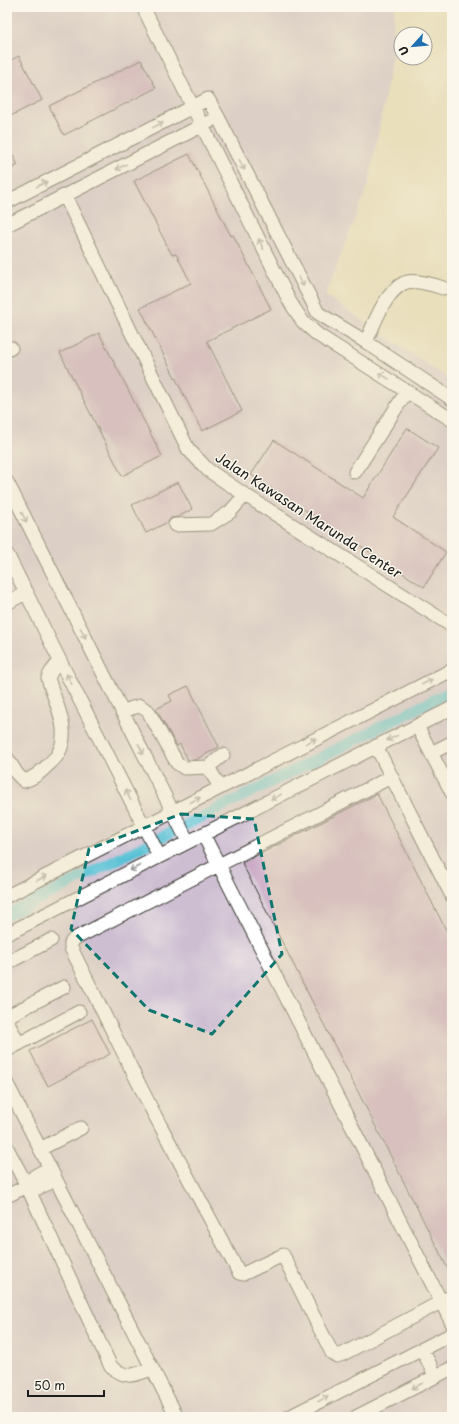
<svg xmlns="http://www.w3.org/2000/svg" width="459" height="1424" viewBox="0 0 459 1424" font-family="'Playpen Sans',sans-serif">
<rect width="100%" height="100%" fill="#fbf7ec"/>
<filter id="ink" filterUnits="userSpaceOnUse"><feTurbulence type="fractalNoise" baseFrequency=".025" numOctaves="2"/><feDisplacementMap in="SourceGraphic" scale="8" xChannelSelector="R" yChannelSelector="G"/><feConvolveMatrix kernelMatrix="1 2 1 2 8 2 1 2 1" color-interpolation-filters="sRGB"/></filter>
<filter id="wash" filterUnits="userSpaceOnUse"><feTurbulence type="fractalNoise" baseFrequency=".012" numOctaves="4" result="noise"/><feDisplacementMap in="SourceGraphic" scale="16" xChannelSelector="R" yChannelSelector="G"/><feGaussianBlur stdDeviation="0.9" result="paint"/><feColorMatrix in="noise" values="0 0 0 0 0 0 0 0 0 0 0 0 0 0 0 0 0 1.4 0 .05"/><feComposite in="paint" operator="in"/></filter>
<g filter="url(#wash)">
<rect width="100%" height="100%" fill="#e9dfbb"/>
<path fill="#cdbed2" d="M 7,7 L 395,7 L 392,57 L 369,183 L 325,295 L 452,381 L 452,1417 L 7,1417 Z"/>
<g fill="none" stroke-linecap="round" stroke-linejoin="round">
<path stroke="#59c1d6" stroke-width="11" d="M 7,915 L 452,691"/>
</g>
<g id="blocks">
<path fill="#c29cc0" d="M 19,56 L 42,100 L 7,118 L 7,62 Z
M 141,60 L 156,88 L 64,135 L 49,106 Z
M 7,144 L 18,165 L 7,171 Z
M 189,154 L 231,236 L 233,235 L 271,309 L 207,341 L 242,411 L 202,431 L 140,308 L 191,283 L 176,254 L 172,255 L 134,181 Z
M 99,333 L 162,456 L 122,476 L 60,353 Z
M 407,428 L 438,448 L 393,517 L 446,552 L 424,587 L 251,475 L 274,440 L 363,498 Z
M 178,482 L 192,509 L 178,517 L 171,518 L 168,522 L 146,533 L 132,505 Z
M 188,686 L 219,747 L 195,760 L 188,760 L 180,744 L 177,746 L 156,709 L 172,701 L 169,695 Z
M 377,794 L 452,942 L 452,1277 L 242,863 Z
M 92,1019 L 110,1054 L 48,1086 L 30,1051 Z"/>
</g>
</g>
<g filter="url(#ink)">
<use href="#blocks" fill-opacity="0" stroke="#3b3934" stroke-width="1"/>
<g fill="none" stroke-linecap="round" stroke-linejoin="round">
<defs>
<path id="minor" d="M 143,7 L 290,302 L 303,322 L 318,335 L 452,420
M 65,196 L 188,449 L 208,470 L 245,495 L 452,626
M 7,202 L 208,99 L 218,117 L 318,313 L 366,342 L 452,399
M 7,225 L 209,122
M 366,342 C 374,324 385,292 404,283 C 413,279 434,285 443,288
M 7,350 L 11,348
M 355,472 L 407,391
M 7,482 L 188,842
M 175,525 L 211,524 L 230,512 L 245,495
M 7,554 L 60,661 L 159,856
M 7,603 L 27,592
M 122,712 L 132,708 L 140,706 L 148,711 L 177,763 L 184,768 L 208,767 L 220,787
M 417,726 L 452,793
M 376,746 L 452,896
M 431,753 L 451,743 L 452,746
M 7,758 L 17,774 L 24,781 C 34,778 40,773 48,765 C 51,762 56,758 58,754 C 72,730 54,701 48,678 L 51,672 L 60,661
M 208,767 L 223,755
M 391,777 L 74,939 L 71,943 L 71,948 L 151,1108 L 239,1273 L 243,1274 L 283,1255 L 332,1353 L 337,1356 L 343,1354 L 452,1296
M 203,834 L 452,1323
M 7,896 L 452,670
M 7,934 L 452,708
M 7,963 L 51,940
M 19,1044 L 9,1025 L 8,1016 L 64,987
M 7,1050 L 79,1012
M 7,1084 L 177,1417
M 7,1148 L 27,1186 L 111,1367 C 129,1380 133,1375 152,1369
M 40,1149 L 81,1128
M 27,1186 L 38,1188 L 56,1180
M 7,1196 L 27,1186 C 31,1176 41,1173 49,1168
M 422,1349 L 436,1377
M 289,1417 L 452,1334
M 356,1417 L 452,1368"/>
</defs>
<use href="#minor" stroke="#3b3934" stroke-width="15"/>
<use href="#minor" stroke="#fff" stroke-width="13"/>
</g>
<defs><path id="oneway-shaft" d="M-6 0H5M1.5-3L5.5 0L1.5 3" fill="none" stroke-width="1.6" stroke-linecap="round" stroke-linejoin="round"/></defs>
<g stroke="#999">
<use href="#oneway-shaft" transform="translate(158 125) rotate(-27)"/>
<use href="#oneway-shaft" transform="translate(242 165) rotate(63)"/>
<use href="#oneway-shaft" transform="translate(121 167) rotate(153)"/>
<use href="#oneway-shaft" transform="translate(42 184) rotate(-27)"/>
<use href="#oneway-shaft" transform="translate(261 244) rotate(-116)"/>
<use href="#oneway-shaft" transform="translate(301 281) rotate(63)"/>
<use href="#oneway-shaft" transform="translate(384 376) rotate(-148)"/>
<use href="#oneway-shaft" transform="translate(24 517) rotate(63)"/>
<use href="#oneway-shaft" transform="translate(83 633) rotate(63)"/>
<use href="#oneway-shaft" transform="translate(69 679) rotate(-117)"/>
<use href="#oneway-shaft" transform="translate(427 682) rotate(-27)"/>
<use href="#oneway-shaft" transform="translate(392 738) rotate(154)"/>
<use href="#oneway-shaft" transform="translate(311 741) rotate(-27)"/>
<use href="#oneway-shaft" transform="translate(141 749) rotate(63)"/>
<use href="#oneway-shaft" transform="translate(128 795) rotate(-117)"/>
<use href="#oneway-shaft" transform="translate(276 797) rotate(153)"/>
<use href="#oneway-shaft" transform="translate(195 800) rotate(-27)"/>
<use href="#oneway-shaft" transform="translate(135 868) rotate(153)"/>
<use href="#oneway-shaft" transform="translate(42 878) rotate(-27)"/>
<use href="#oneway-shaft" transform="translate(417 1386) rotate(153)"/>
<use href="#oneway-shaft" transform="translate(323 1399) rotate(-27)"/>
</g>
</g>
<path d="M0 0H459V1424H0ZM 181,814 L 254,819 L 282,954 L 212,1034 L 149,1010 L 71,929 L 89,849 Z" fill="#e9dfbb" fill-opacity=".55" fill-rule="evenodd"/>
<path fill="none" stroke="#0f766e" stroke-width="3" stroke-dasharray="8 5" stroke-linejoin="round" d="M 181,814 L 254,819 L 282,954 L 212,1034 L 149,1010 L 71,929 L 89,849 Z"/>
<g text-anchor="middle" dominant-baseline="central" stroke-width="3" stroke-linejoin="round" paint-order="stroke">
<g font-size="14" fill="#1c1c1c" stroke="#fbf7ec">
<text transform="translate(309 515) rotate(33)">Jalan Kawasan Marunda Center</text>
</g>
</g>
<rect width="459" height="1424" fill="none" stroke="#fbf7ec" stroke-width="24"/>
<g transform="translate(413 46) rotate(243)"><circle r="19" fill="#fbf7ec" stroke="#a29f99"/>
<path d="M0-3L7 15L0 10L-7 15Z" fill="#1f6fb2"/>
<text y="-6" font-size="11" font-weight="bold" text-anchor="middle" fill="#1c1c1c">U</text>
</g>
<path d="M28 1390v6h76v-6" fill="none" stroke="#1c1c1c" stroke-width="2"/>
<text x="34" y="1390" font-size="12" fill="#1c1c1c" stroke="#fbf7ec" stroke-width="3" paint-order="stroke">50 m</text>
</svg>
